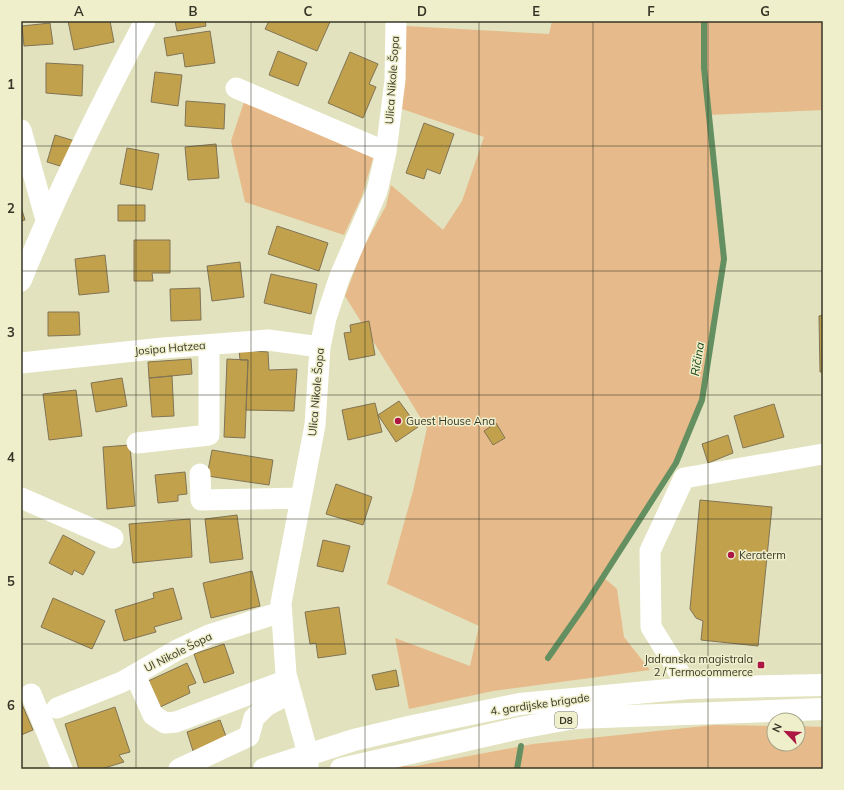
<svg xmlns="http://www.w3.org/2000/svg" width="844" height="790" viewBox="0 0 844 790" font-family="Mulish,sans-serif">
<rect width="100%" height="100%" fill="#e2e2be"/>
<path fill="#e6ba8b" d="M 552,21 L 823,21 L 823,110 L 708,115 L 724,259 L 702,400 L 676,463 L 603,577 L 617,589 L 624,637 L 650,670 L 493,691 L 409,709 L 395,638 L 470,666 L 479,626 L 387,584 L 413,491 L 427,428 L 345,296 L 363,248 L 386,206 L 391,185 L 443,230 L 462,201 L 484,137 L 402,109 L 406,26 L 549,34 Z
M 245,99 L 374,155 L 362,196 L 344,235 L 245,202 L 231,141 Z
M 714,725 L 774,726 L 774,744 L 798,744 L 798,726 L 823,727 L 823,769 L 362,769 L 377,766 L 416,766 L 533,744 Z"/>
<g fill="none" stroke-linecap="round" stroke-linejoin="round">
<path stroke="#649061" stroke-width="6" d="M 548,658 L 585,605 L 676,463 L 702,400 L 724,259 L 704,68 L 704,21
M 517,769 L 521,746"/>
</g>
<path fill="#c2a14d" stroke="#817455" d="M 68,21 L 110,21 L 114,42 L 74,50 Z
M 175,21 L 205,21 L 206,26 L 177,31 Z
M 269,21 L 328,21 L 330,22 L 317,51 L 265,29 Z
M 50,23 L 53,44 L 24,46 L 22,26 Z
M 210,31 L 215,63 L 185,67 L 183,53 L 167,56 L 164,38 Z
M 278,51 L 307,63 L 298,86 L 269,75 Z
M 350,52 L 378,64 L 369,84 L 376,87 L 363,118 L 328,103 Z
M 46,63 L 83,65 L 82,96 L 46,93 Z
M 155,72 L 182,75 L 178,106 L 151,102 Z
M 186,101 L 225,104 L 224,129 L 185,126 Z
M 424,123 L 454,134 L 440,174 L 427,169 L 424,179 L 406,173 Z
M 55,135 L 78,142 L 70,169 L 47,162 Z
M 216,144 L 219,178 L 188,180 L 185,147 Z
M 127,148 L 159,154 L 152,190 L 120,184 Z
M 118,205 L 145,205 L 145,221 L 118,221 Z
M 21,207 L 25,220 L 21,221 Z
M 277,226 L 328,243 L 319,271 L 268,254 Z
M 134,240 L 170,240 L 170,273 L 152,273 L 153,281 L 134,281 Z
M 105,255 L 109,292 L 79,295 L 75,259 Z
M 240,262 L 244,297 L 212,301 L 207,266 Z
M 271,274 L 317,284 L 311,314 L 264,303 Z
M 200,288 L 201,320 L 171,321 L 170,289 Z
M 48,312 L 79,312 L 80,335 L 48,336 Z
M 823,315 L 823,372 L 820,372 L 819,316 Z
M 369,321 L 375,355 L 349,360 L 344,333 L 351,332 L 350,325 Z
M 239,350 L 268,352 L 269,370 L 297,369 L 294,411 L 246,410 L 248,360 L 240,360 Z
M 191,359 L 192,374 L 149,378 L 148,362 Z
M 227,359 L 248,360 L 245,438 L 224,437 Z
M 172,376 L 174,416 L 152,417 L 149,378 Z
M 122,378 L 127,406 L 96,412 L 91,383 Z
M 76,390 L 82,436 L 49,440 L 43,394 Z
M 399,401 L 418,427 L 396,442 L 378,415 Z
M 375,403 L 382,432 L 348,440 L 342,410 Z
M 774,404 L 784,437 L 743,448 L 734,416 Z
M 496,423 L 505,438 L 493,445 L 484,431 Z
M 728,435 L 733,453 L 708,463 L 702,444 Z
M 130,445 L 135,506 L 107,509 L 103,447 Z
M 212,450 L 273,460 L 269,485 L 207,476 Z
M 185,472 L 187,494 L 178,495 L 178,501 L 158,503 L 155,475 Z
M 336,484 L 372,497 L 363,525 L 326,514 Z
M 700,500 L 772,507 L 758,646 L 701,640 L 703,621 L 696,618 L 690,609 Z
M 237,515 L 243,559 L 210,563 L 205,519 Z
M 190,519 L 192,557 L 133,563 L 129,524 Z
M 63,535 L 95,552 L 83,575 L 74,570 L 72,575 L 49,563 Z
M 323,540 L 350,546 L 343,572 L 317,566 Z
M 252,571 L 260,606 L 211,618 L 203,583 Z
M 173,588 L 182,619 L 154,627 L 156,632 L 124,641 L 115,610 L 154,598 L 153,593 Z
M 53,598 L 105,621 L 92,649 L 41,627 Z
M 339,607 L 346,654 L 318,658 L 316,643 L 310,644 L 305,612 Z
M 224,644 L 234,673 L 204,683 L 194,654 Z
M 187,663 L 196,683 L 188,686 L 190,693 L 156,709 L 144,683 Z
M 396,670 L 399,686 L 376,690 L 372,675 Z
M 21,702 L 33,730 L 21,735 Z
M 115,707 L 130,752 L 119,755 L 124,762 L 101,769 L 79,769 L 65,724 Z
M 220,720 L 227,739 L 193,751 L 187,732 Z"/>
<g fill="none" stroke-linecap="round" stroke-linejoin="round">
<path stroke="#fff" stroke-width="21" d="M 236,88 L 386,152
M 21,130 L 46,220
M 21,281 C 57,192 100,106 145,21
M 21,363 L 163,348 L 268,340 L 320,347
M 137,443 L 209,435 L 209,345
M 200,474 L 201,500 L 301,498
M 21,498 L 113,538
M 135,675 L 153,715 L 165,723 L 176,722 L 287,680
M 689,688 L 651,627 L 650,551 L 684,478 L 823,454
M 31,694 L 62,769
M 57,708 L 122,682 L 177,650 L 209,635 L 281,612
M 179,769 L 249,736 L 254,718 L 266,706 L 291,693
M 308,769 L 308,754 L 286,674 L 281,603 L 315,425 L 320,347 L 326,318 L 340,276 L 377,191 L 386,152 L 395,80 L 396,21"/>
<path stroke="#fff" stroke-width="22" d="M 264,769 L 354,740 L 413,726 L 520,704 L 689,688 L 823,685
M 341,769 L 520,728 L 574,718 L 823,709"/>
</g>
<path fill="none" stroke="#363628" stroke-width="1" stroke-opacity="0.55" d="M 136,21 L 136,769M 251,21 L 251,769M 365,21 L 365,769M 479,21 L 479,769M 593,21 L 593,769M 708,21 L 708,769M 21,146 L 823,146M 21,271 L 823,271M 21,395 L 823,395M 21,519 L 823,519M 21,644 L 823,644"/>
<g fill="#ac1744" stroke="#f0efcb" stroke-width="1.5">
<circle cx="398" cy="421" r="4"/>
<circle cx="731" cy="555" r="4"/>
<rect x="757" y="661" width="8" height="8" rx="2"/>
</g>
<g text-anchor="middle" dominant-baseline="central" stroke-width="3" stroke-linejoin="round" paint-order="stroke">
<rect fill="#f0efcb" stroke="#6e6e59" stroke-width="1" x="555" y="712" width="22" height="16" rx="3"/>
<g font-size="10" font-weight="bold" fill="#363628">
<text x="566" y="720">D8</text>
</g>
<g font-size="11" fill="#363628" stroke="#f0efcb">
<text transform="translate(392 80) rotate(-86)">Ulica Nikole Šopa</text>
<text transform="translate(170 348) rotate(-5)">Josipa Hatzea</text>
<text transform="translate(316 392) rotate(-85)">Ulica Nikole Šopa</text>
<text transform="translate(178 652) rotate(-27)">Ul Nikole Šopa</text>
<text transform="translate(540 704) rotate(-8)">4. gardijske brigade</text>
</g>
<g font-size="11" fill="#363628" stroke="#f0efcb" text-anchor="start">
<text x="406" y="421">Guest House Ana</text>
<text x="739" y="555">Keraterm</text>
<text x="753" y="659" text-anchor="end">Jadranska magistrala<tspan x="753" dy="13">2 / Termocommerce</tspan></text>
</g>
<g font-size="12" font-style="italic" fill="#18451c" stroke="#f0efcb">
<text transform="translate(697 359) rotate(-81)">Ričina</text>
</g>
</g>
<rect width="844" height="790" fill="none" stroke="#f0efcb" stroke-width="44"/>
<g transform="translate(786 732) rotate(295)"><circle r="19" fill="#f0efcb" stroke="#a6a58a"/>
<path d="M0-3L7 15L0 10L-7 15Z" fill="#ac1744"/>
<text y="-6" font-size="11" font-weight="bold" text-anchor="middle" fill="#363628">N</text>
</g>
<rect x="22" y="22" width="800" height="746" fill="none" stroke="#363628" stroke-width="1.5"/>
<g font-size="13" text-anchor="middle" font-weight="bold" fill="#363628">
<text x="79" y="16">A</text>
<text x="193" y="16">B</text>
<text x="308" y="16">C</text>
<text x="422" y="16">D</text>
<text x="536" y="16">E</text>
<text x="651" y="16">F</text>
<text x="765" y="16">G</text>
<text x="11" y="89">1</text>
<text x="11" y="213">2</text>
<text x="11" y="337">3</text>
<text x="11" y="462">4</text>
<text x="11" y="586">5</text>
<text x="11" y="710">6</text>
</g>
</svg>
